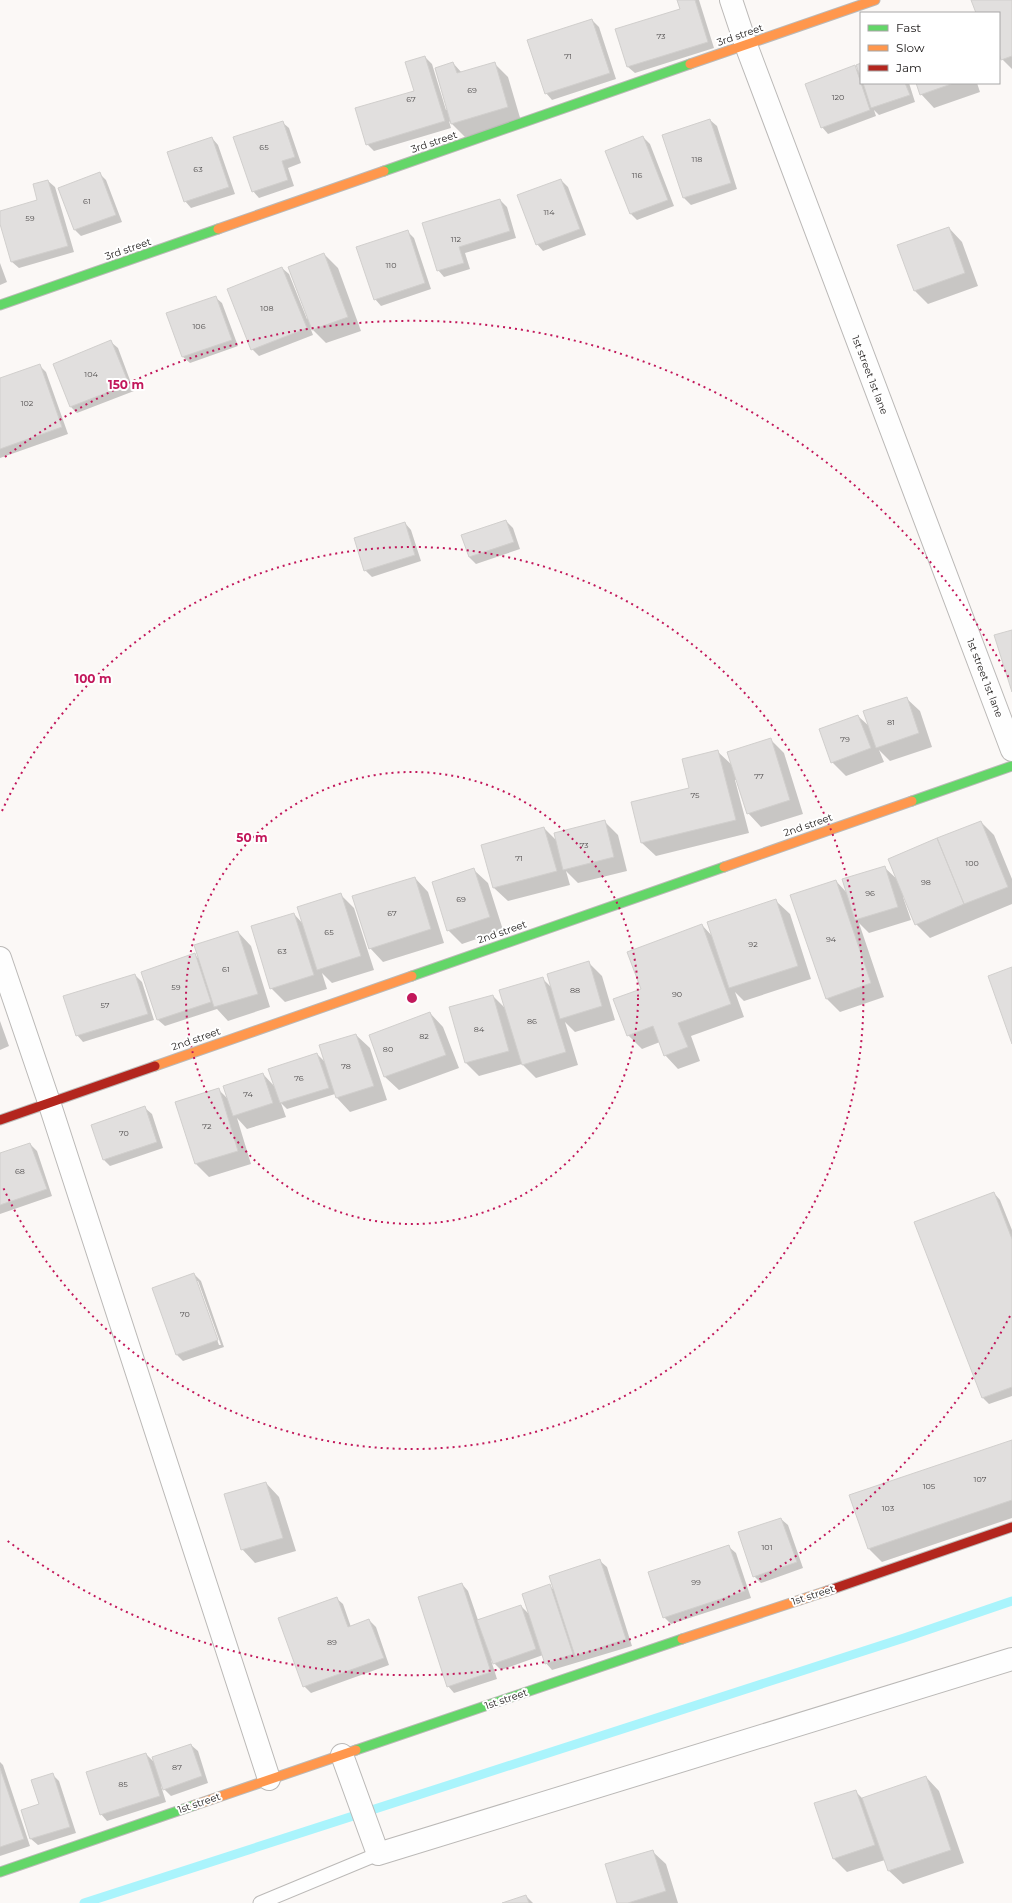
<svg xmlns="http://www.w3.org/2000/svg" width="1012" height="1903" viewBox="0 0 1012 1903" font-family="Montserrat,sans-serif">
<rect width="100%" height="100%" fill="#fbf8f6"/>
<path fill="#0003" fill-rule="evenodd" d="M 678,0 L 699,0 L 714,48 L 635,73 L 628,67 L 616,30 L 681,9 Z
M 973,0 L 1012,0 L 1012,69 L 1002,59 L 999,50 L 999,13 L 977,13 Z
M 592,20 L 599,27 L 616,79 L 552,100 L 546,93 Z
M 425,57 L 432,64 L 446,110 L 448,109 L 453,63 L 462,73 L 495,64 L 508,77 L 521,121 L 465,137 L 449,121 L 451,128 L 374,151 L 367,144 L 415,91 Z
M 861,64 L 861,83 L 909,83 L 915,102 L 879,115 L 874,110 L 876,116 L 828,134 L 822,127 L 854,67 L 860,72 Z
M 917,83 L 977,83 L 980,92 L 934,108 L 921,94 Z
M 710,120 L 717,126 L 737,189 L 691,205 L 684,198 L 663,135 Z
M 282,122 L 289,128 L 301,163 L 288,168 L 294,186 L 259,198 L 253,191 Z
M 643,137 L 650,144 L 674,206 L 637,220 L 631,214 Z
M 212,138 L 218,145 L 235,194 L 191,208 L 185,201 Z
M 100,174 L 106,180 L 122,222 L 81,236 L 75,230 Z
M 561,180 L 568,187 L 586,235 L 543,251 L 537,244 Z
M 48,181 L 55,187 L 74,252 L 19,268 L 12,262 L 0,221 L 0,212 L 39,200 Z
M 500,200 L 507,207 L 516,238 L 465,253 L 470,269 L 444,277 L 438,270 Z
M 949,228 L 962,242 L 978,286 L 928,304 L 914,290 Z
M 407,231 L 414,238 L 431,289 L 381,306 L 375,299 Z
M 324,254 L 338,268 L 361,331 L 326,343 L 310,327 L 313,335 L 259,356 L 252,349 L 282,268 L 289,274 L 307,319 L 309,318 Z
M 0,263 L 7,282 L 0,285 Z
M 215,297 L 222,303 L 238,346 L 190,363 L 183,357 L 167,314 Z
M 111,342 L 118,348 L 134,391 L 77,413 L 71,407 Z
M 40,366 L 46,372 L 68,434 L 0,458 L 0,379 Z
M 506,521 L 513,528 L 520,549 L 476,564 L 469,557 L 462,536 Z
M 405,523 L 411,530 L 421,561 L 372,577 L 365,570 Z
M 906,698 L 920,711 L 932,747 L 890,761 L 879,750 L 884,762 L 846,776 L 832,762 L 858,716 L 870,727 Z
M 770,739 L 784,753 L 803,814 L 761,827 L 748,813 L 737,780 L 735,780 L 749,833 L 656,856 L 642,843 L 632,803 L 690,789 L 717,751 L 732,765 Z
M 604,821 L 618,835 L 627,871 L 578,883 L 566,871 L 570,885 L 508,901 L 494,888 L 482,845 L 544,828 L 558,842 Z
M 981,822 L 994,835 L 1012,879 L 1012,904 L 930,938 L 916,924 L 905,897 L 903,897 L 911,920 L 869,933 L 859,923 L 884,997 L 840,1012 L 826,998 L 836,881 L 847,893 L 884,867 L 899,881 Z
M 474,870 L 488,883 L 503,930 L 462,944 L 448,930 Z
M 415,878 L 428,892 L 444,943 L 383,962 L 370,948 Z
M 341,895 L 354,908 L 374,970 L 332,983 L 322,973 L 327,989 L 285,1002 L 271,988 L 294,914 L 304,925 Z
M 776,901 L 790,914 L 811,979 L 744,1001 L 735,992 L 744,1017 L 691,1036 L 700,1061 L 678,1069 L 665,1055 L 660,1042 L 642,1049 L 628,1035 L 642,990 L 702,925 L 713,937 Z
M 238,932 L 251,946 L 270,1007 L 228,1021 L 217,1009 L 165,1026 L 158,1020 L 195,955 L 200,960 Z
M 588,962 L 602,976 L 615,1020 L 575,1032 L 565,1022 L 578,1065 L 536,1078 L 522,1064 L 479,1076 L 466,1063 L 493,996 L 506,1009 L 542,978 L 552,988 Z
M 135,975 L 142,982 L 154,1020 L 83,1042 L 77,1035 Z
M 430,1013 L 443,1027 L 459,1068 L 399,1090 L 385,1077 L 370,1036 Z
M 0,1021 L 9,1046 L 0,1050 Z
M 356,1035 L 370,1048 L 387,1100 L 350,1112 L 337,1098 L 335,1094 L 287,1109 L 281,1103 L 286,1117 L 247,1129 L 237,1118 L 251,1164 L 209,1177 L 196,1164 L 176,1102 L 218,1089 L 229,1100 L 263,1074 L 275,1087 L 317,1054 L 325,1062 Z
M 145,1108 L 152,1114 L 163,1148 L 110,1166 L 104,1160 L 92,1126 Z
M 30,1144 L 37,1151 L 52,1196 L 0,1214 L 0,1154 Z
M 994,1193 L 1000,1200 L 1012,1230 L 1012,1396 L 989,1404 L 983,1398 Z
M 194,1274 L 201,1281 L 224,1347 L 183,1361 L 177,1355 L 153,1289 ZM 196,1281 L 198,1281 L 221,1345 L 219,1345 Z
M 1012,1441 L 1012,1518 L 882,1562 L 869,1549 L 851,1496 Z
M 266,1483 L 279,1497 L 296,1551 L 255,1563 L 242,1549 Z
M 781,1519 L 788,1525 L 803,1568 L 761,1583 L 754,1576 Z
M 729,1547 L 736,1553 L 751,1598 L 671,1624 L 664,1617 Z
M 600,1561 L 607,1567 L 632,1646 L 552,1670 L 546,1663 L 543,1655 L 501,1670 L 491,1660 L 497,1679 L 454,1693 L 448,1686 L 462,1584 L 468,1591 L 478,1620 L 521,1606 L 530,1615 L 550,1586 L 555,1591 Z
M 336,1598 L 343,1604 L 351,1627 L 369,1620 L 376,1627 L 389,1665 L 311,1693 L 304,1686 Z
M 191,1745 L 198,1751 L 208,1783 L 171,1796 L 161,1786 L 166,1802 L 107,1821 L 101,1814 L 146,1754 L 155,1763 Z
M 0,1762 L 3,1765 L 30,1846 L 0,1856 Z
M 52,1774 L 59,1781 L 76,1833 L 38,1845 L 31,1839 L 22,1810 L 40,1805 Z
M 926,1777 L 939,1791 L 964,1863 L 903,1884 L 889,1871 L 885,1860 L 847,1872 L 834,1859 L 855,1791 L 863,1799 Z
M 652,1851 L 666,1864 L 678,1903 L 618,1903 Z
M 526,1896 L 533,1903 L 506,1903 Z"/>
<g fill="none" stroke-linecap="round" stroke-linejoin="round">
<path stroke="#aaf4fc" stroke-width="9" d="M 84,1903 L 904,1638 L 1012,1601"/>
</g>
<path fill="#e1dfde" stroke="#d1cfcd" d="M 677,0 L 695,0 L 708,42 L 627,67 L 615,29 L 680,9 Z
M 971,0 L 1012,0 L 1012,56 L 1001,60 L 999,53 L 999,13 L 976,13 Z
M 592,19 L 610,73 L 545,94 L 527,40 Z
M 425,56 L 445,121 L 366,145 L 355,108 L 414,91 L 405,62 Z
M 453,62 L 457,73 L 495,62 L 508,107 L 451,124 L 435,68 Z
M 861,63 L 861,78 L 856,65 Z
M 855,65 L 870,110 L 821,128 L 805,84 Z
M 863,83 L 905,83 L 910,95 L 871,108 Z
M 916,83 L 954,83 L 920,95 Z
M 710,119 L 731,183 L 683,198 L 662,135 Z
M 283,121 L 295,157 L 282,161 L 288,180 L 252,192 L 233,137 Z
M 643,136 L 668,200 L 630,214 L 605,151 Z
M 212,137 L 229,187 L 184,202 L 167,152 Z
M 100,172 L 116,215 L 74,230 L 58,188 Z
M 561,179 L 580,229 L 536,245 L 517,195 Z
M 48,180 L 68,246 L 11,262 L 0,224 L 0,211 L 37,200 L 33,184 Z
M 500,199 L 510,231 L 459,247 L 464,263 L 437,271 L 422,223 Z
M 949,227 L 965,273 L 914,291 L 897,245 Z
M 408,230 L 425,283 L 374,300 L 356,247 Z
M 324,253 L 348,317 L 312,330 L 288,267 Z
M 282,267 L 307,328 L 251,350 L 227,289 Z
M 216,296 L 232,340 L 182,357 L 166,313 Z
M 111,340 L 129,384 L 70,407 L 53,364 Z
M 40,364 L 62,427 L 0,449 L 0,378 Z
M 506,520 L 514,542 L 469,557 L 461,535 Z
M 405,522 L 415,555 L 364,571 L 354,538 Z
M 1012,630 L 1012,692 L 994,635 Z
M 907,697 L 919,733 L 876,748 L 863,711 Z
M 858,715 L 871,748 L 831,763 L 819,729 Z
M 771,738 L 790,800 L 747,814 L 727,752 Z
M 718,750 L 736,820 L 641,843 L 631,802 L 689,788 L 682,759 Z
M 605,820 L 614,857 L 563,870 L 554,833 Z
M 981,821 L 1008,887 L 964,904 L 937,838 Z
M 544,827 L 557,871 L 493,888 L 481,845 Z
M 937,838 L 964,904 L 915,925 L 888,859 Z
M 885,866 L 898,907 L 855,920 L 842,879 Z
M 474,868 L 490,917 L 447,931 L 432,882 Z
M 415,877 L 431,929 L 369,949 L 352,896 Z
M 836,880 L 871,983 L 826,999 L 790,895 Z
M 341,893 L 361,956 L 317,970 L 297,907 Z
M 776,899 L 798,966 L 729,988 L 707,922 Z
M 294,913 L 314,975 L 270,989 L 251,926 Z
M 702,924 L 731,1004 L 678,1023 L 688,1047 L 664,1056 L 653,1026 L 627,1036 L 613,999 L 641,989 L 627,952 Z
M 238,931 L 258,994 L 214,1007 L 194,945 Z
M 195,953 L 211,1002 L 157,1020 L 141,972 Z
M 589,961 L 602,1006 L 560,1019 L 547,974 Z
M 1012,967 L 1012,1044 L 988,976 Z
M 135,974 L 148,1014 L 76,1036 L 63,996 Z
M 543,977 L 566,1052 L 522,1065 L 499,990 Z
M 493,995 L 509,1051 L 465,1063 L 449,1007 Z
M 430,1012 L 446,1055 L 384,1077 L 369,1035 Z
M 356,1034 L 374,1086 L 336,1098 L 319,1045 Z
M 317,1053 L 329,1088 L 280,1103 L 268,1069 Z
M 263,1073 L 273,1103 L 233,1116 L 223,1086 Z
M 219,1088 L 238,1151 L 195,1164 L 175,1102 Z
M 145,1106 L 157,1142 L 103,1160 L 91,1125 Z
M 30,1143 L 47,1189 L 0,1205 L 0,1153 Z
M 994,1192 L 1012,1239 L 1012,1387 L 982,1398 L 914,1222 Z
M 194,1273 L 218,1340 L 176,1355 L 152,1288 Z
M 1012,1440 L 1012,1500 L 868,1549 L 849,1495 Z
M 266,1482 L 283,1538 L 241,1550 L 224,1494 Z
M 781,1518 L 797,1562 L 753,1577 L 738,1532 Z
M 729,1545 L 745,1591 L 663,1618 L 648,1572 Z
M 600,1559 L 626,1639 L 575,1656 L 549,1576 Z
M 462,1583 L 491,1672 L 447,1687 L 418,1597 Z
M 550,1584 L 573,1654 L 545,1664 L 522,1594 Z
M 337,1597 L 348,1627 L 369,1619 L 384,1658 L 303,1687 L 278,1618 Z
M 521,1605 L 536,1649 L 493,1664 L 477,1620 Z
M 191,1744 L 202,1776 L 163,1790 L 152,1757 Z
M 146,1753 L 160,1796 L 100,1815 L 86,1772 Z
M 0,1768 L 24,1839 L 0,1847 Z
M 53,1773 L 70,1827 L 30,1839 L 21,1810 L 39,1804 L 31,1780 Z
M 926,1776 L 951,1850 L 888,1871 L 862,1798 Z
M 856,1790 L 875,1845 L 833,1859 L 814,1803 Z
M 653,1850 L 666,1891 L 628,1903 L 617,1903 L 605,1864 Z
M 526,1895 L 529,1903 L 502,1903 Z"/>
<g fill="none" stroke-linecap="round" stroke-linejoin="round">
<defs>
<path id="lane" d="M 260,1903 L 378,1854"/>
<path id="street" d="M 731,0 L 746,45 L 1012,750
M 0,958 L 49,1102 L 269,1779
M 342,1755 L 378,1854 L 1012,1659"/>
<path id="fast" d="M 384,171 L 690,64
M 0,305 L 218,229
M 912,801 L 1012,766
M 412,976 L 724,867
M 356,1750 L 682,1639
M 0,1872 L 195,1805"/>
<path id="slow" d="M 690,64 L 875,0
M 218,229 L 384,171
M 724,867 L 912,801
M 155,1066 L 412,976
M 682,1639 L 827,1591
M 195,1805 L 356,1750"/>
<path id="jam" d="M 0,1120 L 155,1066
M 827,1591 L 1012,1527"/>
</defs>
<use href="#lane" stroke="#bbb9b7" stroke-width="15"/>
<use href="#street" stroke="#bbb9b7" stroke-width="24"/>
<use href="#fast" stroke="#bbb9b7" stroke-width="11"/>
<use href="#slow" stroke="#bbb9b7" stroke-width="11"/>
<use href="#jam" stroke="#bbb9b7" stroke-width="11"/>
<use href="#lane" stroke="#fefefe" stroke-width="13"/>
<use href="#street" stroke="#fefefe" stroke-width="22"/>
<use href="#fast" stroke="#63d668" stroke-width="9"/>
<use href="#slow" stroke="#ff974d" stroke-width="9"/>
<use href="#jam" stroke="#b3261e" stroke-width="9"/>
</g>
<g fill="none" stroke="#c2185b" stroke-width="2" stroke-dasharray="2 4">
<circle cx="412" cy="998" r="226"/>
<path d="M2 811A451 451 0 1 1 2 1185"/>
<path d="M1010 1316A677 677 0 0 1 5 1539M5 457A677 677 0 0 1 1010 680"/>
</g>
<g text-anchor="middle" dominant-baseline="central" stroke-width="4" stroke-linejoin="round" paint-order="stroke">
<g font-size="8" fill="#535050">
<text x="661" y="36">73</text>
<text x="568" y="56">71</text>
<text x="472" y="90">69</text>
<text x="838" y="97">120</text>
<text x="411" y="99">67</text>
<text x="264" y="147">65</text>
<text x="697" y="159">118</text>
<text x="198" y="169">63</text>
<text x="637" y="175">116</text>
<text x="87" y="201">61</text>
<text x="549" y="212">114</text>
<text x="30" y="218">59</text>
<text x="456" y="239">112</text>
<text x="391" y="265">110</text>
<text x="267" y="308">108</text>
<text x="199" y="326">106</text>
<text x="91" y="374">104</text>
<text x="27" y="403">102</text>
<text x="891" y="722">81</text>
<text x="845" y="739">79</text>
<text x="759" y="776">77</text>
<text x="695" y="795">75</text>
<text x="584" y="845">73</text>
<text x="519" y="858">71</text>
<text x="972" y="863">100</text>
<text x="926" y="882">98</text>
<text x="870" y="893">96</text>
<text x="461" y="899">69</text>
<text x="392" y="913">67</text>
<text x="329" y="932">65</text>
<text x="831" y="939">94</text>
<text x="753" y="944">92</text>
<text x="282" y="951">63</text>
<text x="226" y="969">61</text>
<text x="176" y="987">59</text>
<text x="575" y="990">88</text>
<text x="677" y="994">90</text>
<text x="105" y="1005">57</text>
<text x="532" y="1021">86</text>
<text x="479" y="1029">84</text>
<text x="424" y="1036">82</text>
<text x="388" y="1049">80</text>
<text x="346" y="1066">78</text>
<text x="299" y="1078">76</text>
<text x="248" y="1094">74</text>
<text x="207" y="1126">72</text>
<text x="124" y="1133">70</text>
<text x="20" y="1171">68</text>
<text x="185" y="1314">70</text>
<text x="980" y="1479">107</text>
<text x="929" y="1486">105</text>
<text x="888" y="1508">103</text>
<text x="767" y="1547">101</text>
<text x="696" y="1582">99</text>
<text x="332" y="1642">89</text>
<text x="177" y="1767">87</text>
<text x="123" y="1784">85</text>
</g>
<g font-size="10" fill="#242120" stroke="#fff">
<text transform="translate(740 35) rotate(-19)">3rd street</text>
<text transform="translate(434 142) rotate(-19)">3rd street</text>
<text transform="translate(128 249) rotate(-19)">3rd street</text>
<text transform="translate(870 375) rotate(69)">1st street 1st lane</text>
<text transform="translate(985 678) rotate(69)">1st street 1st lane</text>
<text transform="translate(808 825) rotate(-19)">2nd street</text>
<text transform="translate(502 932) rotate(-19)">2nd street</text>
<text transform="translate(196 1039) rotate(-19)">2nd street</text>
<text transform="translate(813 1595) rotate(-18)">1st street</text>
<text transform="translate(506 1699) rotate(-19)">1st street</text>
<text transform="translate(199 1803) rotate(-19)">1st street</text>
</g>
</g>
<circle cx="412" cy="998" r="6" fill="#c2185b" stroke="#fff" stroke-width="2"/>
<g font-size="12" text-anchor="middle" font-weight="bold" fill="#c2185b" stroke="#fff" stroke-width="4" stroke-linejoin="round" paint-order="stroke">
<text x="126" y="389">150 m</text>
<text x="93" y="683">100 m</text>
<text x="252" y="842">50 m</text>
</g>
<rect x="860" y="12" width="140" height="72" fill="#ffffff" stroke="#a7a6a6"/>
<rect x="868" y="25" width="20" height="6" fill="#63d668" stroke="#a7a6a6"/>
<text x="896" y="32" font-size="12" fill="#242120">Fast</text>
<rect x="868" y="45" width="20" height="6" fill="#ff974d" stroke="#a7a6a6"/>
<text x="896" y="52" font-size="12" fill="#242120">Slow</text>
<rect x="868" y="65" width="20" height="6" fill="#b3261e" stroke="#a7a6a6"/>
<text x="896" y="72" font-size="12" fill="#242120">Jam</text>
</svg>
